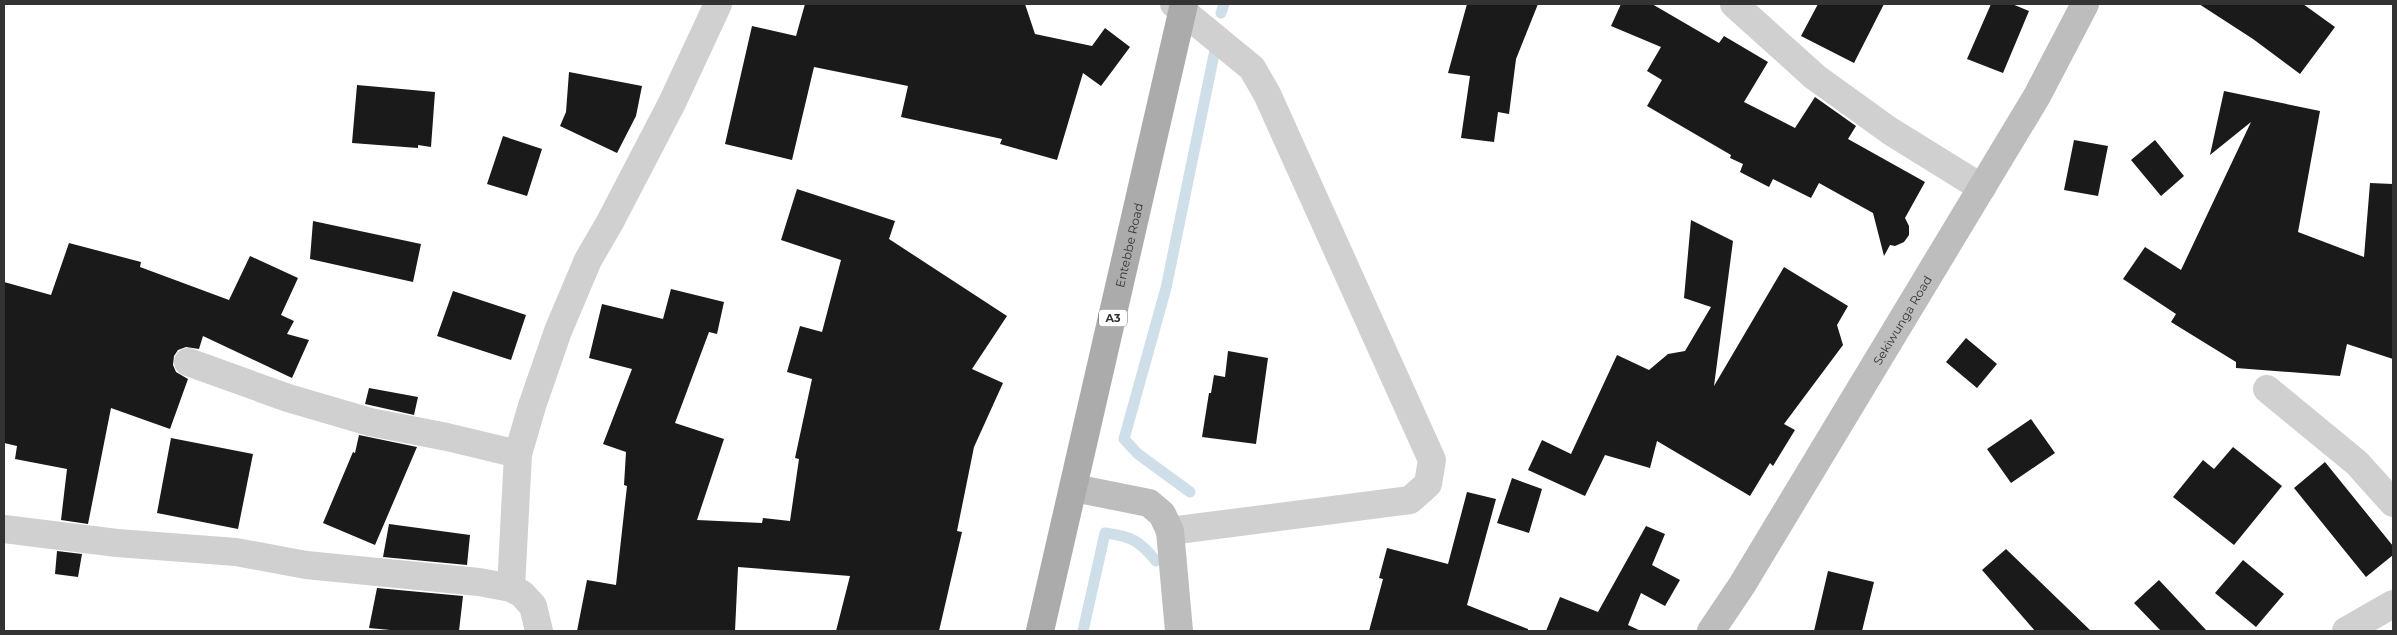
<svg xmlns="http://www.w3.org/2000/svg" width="2397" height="635" viewBox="0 0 2397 635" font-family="Montserrat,sans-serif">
<rect width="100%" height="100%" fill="#fff"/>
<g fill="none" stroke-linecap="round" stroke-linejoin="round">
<path stroke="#cfdfe9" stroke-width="11" d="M 1221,13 L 1224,4
M 1190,492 L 1138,454 L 1124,439 L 1166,288 L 1216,45
M 1083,631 L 1105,533 C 1131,536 1140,541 1156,561"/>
</g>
<path fill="#1a1a1a" d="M 805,4 L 1025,4 L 1035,34 L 1092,46 L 1105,28 L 1130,47 L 1101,86 L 1083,73 L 1057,160 L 1000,144 L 1002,139 L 901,117 L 908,86 L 814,67 L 792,160 L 725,144 L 752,26 L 796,36 Z
M 1467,4 L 1538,4 L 1516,59 L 1509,114 L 1498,112 L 1494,142 L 1461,138 L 1470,76 L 1448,73 Z
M 1621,4 L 1652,4 L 1719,43 L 1724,36 L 1768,62 L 1744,102 L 1795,128 L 1815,97 L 1856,126 L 1848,139 L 1925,182 L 1905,218 L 1909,226 L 1909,235 L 1904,242 L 1895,246 L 1890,245 L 1884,256 L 1873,213 L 1819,183 L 1811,198 L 1773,179 L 1769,187 L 1740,172 L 1743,164 L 1730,158 L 1731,155 L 1647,106 L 1662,80 L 1647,71 L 1661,47 L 1611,26 Z
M 1818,4 L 1884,4 L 1854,63 L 1801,36 Z
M 1991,4 L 2012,4 L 2029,11 L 2003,73 L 1967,59 Z
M 2199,4 L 2303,4 L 2335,27 L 2300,74 L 2253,39 Z
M 569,72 L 642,86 L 636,116 L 617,153 L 560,126 L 566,112 Z
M 357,85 L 435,92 L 431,147 L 418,145 L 418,148 L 352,143 Z
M 2224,91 L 2320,111 L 2298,232 L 2364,257 L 2370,183 L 2393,184 L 2393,359 L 2347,344 L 2340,376 L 2236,368 L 2236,362 L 2171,322 L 2176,314 L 2123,279 L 2145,247 L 2181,270 L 2251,122 L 2210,155 Z
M 503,136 L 542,149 L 527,196 L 487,184 Z
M 2074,140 L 2108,146 L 2098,196 L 2064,190 Z
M 2155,140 L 2184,176 L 2161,196 L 2131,160 Z
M 797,189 L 895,221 L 889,239 L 1007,316 L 972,369 L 1003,383 L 974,447 L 957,531 L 962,532 L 939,631 L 836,631 L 850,576 L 738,567 L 735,631 L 577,631 L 587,580 L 616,585 L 627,486 L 624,485 L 626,452 L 603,444 L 632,369 L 589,358 L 602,304 L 663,319 L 671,289 L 724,302 L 717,334 L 709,332 L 675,423 L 724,439 L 697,520 L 762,523 L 763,518 L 790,521 L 799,459 L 795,458 L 812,379 L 787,372 L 800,326 L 822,332 L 841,260 L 781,240 Z
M 1691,220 L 1733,241 L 1714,386 L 1784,267 L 1848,306 L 1837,325 L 1843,345 L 1784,424 L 1795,430 L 1773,466 L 1770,463 L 1750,496 L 1657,441 L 1650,468 L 1605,455 L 1585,496 L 1528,470 L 1542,440 L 1571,454 L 1617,355 L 1649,370 L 1668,354 L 1685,351 L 1711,307 L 1684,298 Z
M 313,221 L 421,244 L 413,282 L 310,259 Z
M 69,243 L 141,262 L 140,267 L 229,300 L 250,256 L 298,278 L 281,315 L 294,321 L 287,334 L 309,340 L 292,378 L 203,336 L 199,349 L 186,347 L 178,350 L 174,356 L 173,365 L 176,372 L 188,379 L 170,429 L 111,408 L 88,524 L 61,520 L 67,469 L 15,459 L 17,446 L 4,443 L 4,282 L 51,295 Z
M 453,291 L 526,315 L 511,360 L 437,336 Z
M 1966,338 L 1997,364 L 1977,388 L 1946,362 Z
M 1228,351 L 1268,358 L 1256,444 L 1202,437 L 1209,393 L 1211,393 L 1214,375 L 1225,377 Z
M 369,388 L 418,397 L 414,415 L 365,404 Z
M 2031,419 L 2055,453 L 2011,483 L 1987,449 Z
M 359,435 L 417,447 L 375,545 L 323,523 L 353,452 L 355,453 Z
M 171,438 L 253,454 L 238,529 L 157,513 Z
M 2233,447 L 2282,486 L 2234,545 L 2173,497 L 2203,460 L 2214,469 Z
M 2325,462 L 2393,546 L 2393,555 L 2366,577 L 2294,488 Z
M 1512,478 L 1542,489 L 1529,533 L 1497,523 Z
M 1467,492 L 1496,499 L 1467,605 L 1528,629 L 1528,631 L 1369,631 L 1383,579 L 1379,578 L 1387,548 L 1448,564 Z
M 389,524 L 470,535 L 467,565 L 383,557 Z
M 1646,526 L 1665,534 L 1652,565 L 1680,580 L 1665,606 L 1641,593 L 1628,625 L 1641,631 L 1546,631 L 1560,597 L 1598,612 Z
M 2006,549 L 2091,631 L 2035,631 L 1982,570 Z
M 57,551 L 82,554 L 78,577 L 55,574 Z
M 2243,560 L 2284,594 L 2256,627 L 2215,593 Z
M 1828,571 L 1874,582 L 1862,631 L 1814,631 Z
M 2159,580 L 2207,631 L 2161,631 L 2134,603 Z
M 377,588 L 463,596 L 459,631 L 401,631 L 369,628 Z"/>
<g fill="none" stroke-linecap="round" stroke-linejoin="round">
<path stroke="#d0d0d0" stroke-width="28" d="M 1734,4 L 1815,77 L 1890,131 L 1982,188
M 188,362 L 288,398 L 370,422 L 447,437 L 518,454
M 2267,389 L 2357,463 L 2393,503
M 4,529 L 117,543 L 236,552 L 306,565 L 479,582 L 511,588 L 522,594 L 533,606 L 539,631
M 1170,531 L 1410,500 L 1428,484 L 1432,460 L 1267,94 L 1252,68 L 1174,4
M 511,588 L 518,454 L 532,406 L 558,331 L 588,260 L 610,222 L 672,103 L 718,4"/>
<path stroke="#d0d0d0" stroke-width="28" d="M 2346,631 L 2393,604"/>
<g stroke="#bdbdbd" stroke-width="28">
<path d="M 1074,488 L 1149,503 L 1162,514 L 1170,531 L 1179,631"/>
<path id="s1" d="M 1711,631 L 1742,585 L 2037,96 L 2085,4"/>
</g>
<path stroke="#ababab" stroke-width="28" id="s2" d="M 1040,631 L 1184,4"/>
</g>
<g text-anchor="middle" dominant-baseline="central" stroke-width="5" stroke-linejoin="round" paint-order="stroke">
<rect fill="#fff" stroke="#707070" stroke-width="1" x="1099" y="309.5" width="28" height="17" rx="4"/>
<g font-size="11" font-weight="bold" fill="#333">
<text x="1113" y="318">A3</text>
</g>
<g font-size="12" fill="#333" stroke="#fff">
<text stroke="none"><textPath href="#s2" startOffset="396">Entebbe Road</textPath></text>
<text stroke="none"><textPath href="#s1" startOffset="365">Sekiwunga Road</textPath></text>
</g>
</g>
<rect width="2397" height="635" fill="none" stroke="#333333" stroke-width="10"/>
</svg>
